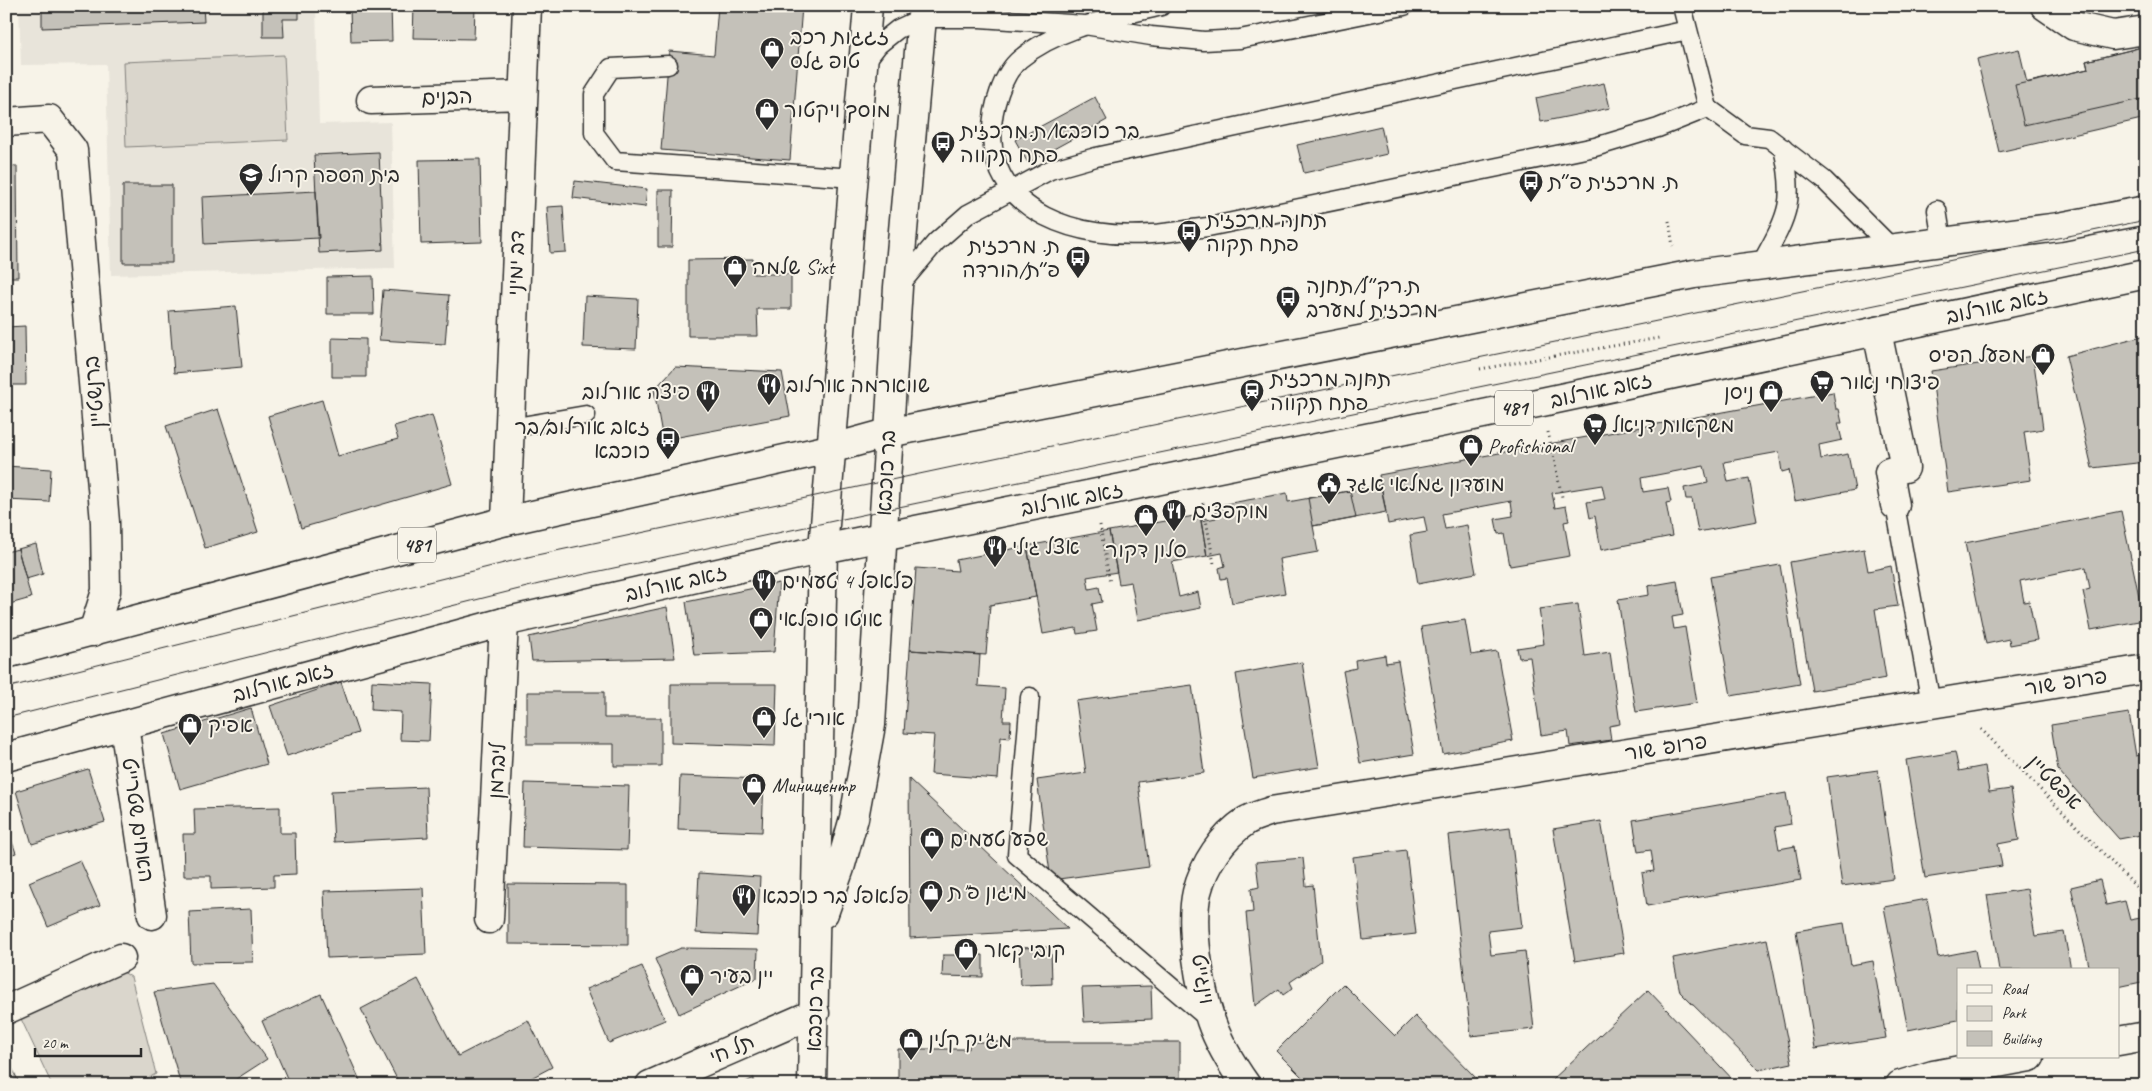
<svg xmlns="http://www.w3.org/2000/svg" width="2152" height="1091" viewBox="0 0 2152 1091" font-family="Caveat,'Playpen Sans Hebrew',sans-serif">
<rect width="100%" height="100%" fill="#f7f3e8"/>
<filter id="ink" filterUnits="userSpaceOnUse"><feTurbulence type="fractalNoise" baseFrequency=".02" numOctaves="2"/><feDisplacementMap in="SourceGraphic" scale="10" xChannelSelector="R" yChannelSelector="G"/><feConvolveMatrix kernelMatrix="1 2 1 2 8 2 1 2 1" color-interpolation-filters="sRGB"/></filter>
<g filter="url(#ink)">
<path fill="#e8e4da" d="M 19,6 L 316,6 L 319,124 L 391,122 L 395,268 L 111,275 L 106,64 L 21,65 Z"/>
<path fill="#dad6cc" stroke="#82807c" d="M 284,55 L 288,140 L 126,147 L 123,62 Z
M 109,963 L 131,977 L 156,1074 L 134,1085 L 52,1085 L 15,1006 Z"/>
<path fill="#c4c1b9" stroke="#2b2b2b" d="M 42,6 L 203,6 L 204,22 L 42,28 Z
M 263,6 L 299,6 L 299,19 L 283,19 L 284,37 L 263,37 Z
M 337,6 L 391,6 L 392,41 L 351,42 L 350,8 L 337,9 Z
M 414,6 L 475,6 L 474,39 L 413,38 Z
M 718,6 L 802,6 L 790,160 L 661,150 L 669,51 L 714,55 Z
M 2146,46 L 2146,118 L 1999,152 L 1977,59 L 2019,49 L 2027,83 L 2088,69 L 2086,61 Z
M 2146,46 L 2146,98 L 2024,125 L 2015,85 L 2088,69 L 2086,61 Z
M 1604,83 L 1610,108 L 1541,122 L 1536,98 Z
M 1095,97 L 1107,120 L 1028,163 L 1015,140 Z
M 1381,126 L 1387,154 L 1304,173 L 1297,145 Z
M 379,152 L 383,250 L 319,253 L 314,155 Z
M 480,159 L 482,242 L 421,244 L 419,160 Z
M 6,166 L 17,166 L 18,277 L 6,277 Z
M 575,181 L 647,189 L 645,207 L 573,198 Z
M 123,185 L 172,185 L 172,263 L 123,263 Z
M 658,190 L 673,190 L 672,247 L 658,247 Z
M 316,191 L 319,238 L 204,244 L 202,197 Z
M 563,206 L 566,252 L 550,253 L 547,207 Z
M 753,259 L 753,274 L 791,274 L 791,309 L 757,309 L 758,336 L 688,336 L 688,260 Z
M 373,276 L 374,314 L 327,314 L 327,277 Z
M 383,290 L 449,295 L 445,344 L 379,340 Z
M 585,296 L 638,299 L 636,349 L 583,347 Z
M 236,306 L 242,367 L 174,373 L 169,311 Z
M 25,326 L 26,385 L 6,385 L 6,327 Z
M 2146,335 L 2146,462 L 2092,468 L 2066,356 Z
M 332,338 L 366,339 L 366,377 L 332,377 Z
M 2033,356 L 2043,429 L 2024,432 L 2031,480 L 1948,492 L 1931,371 Z
M 675,367 L 782,372 L 790,416 L 663,440 L 654,390 Z
M 1833,392 L 1836,409 L 1839,409 L 1842,423 L 1838,423 L 1842,440 L 1819,445 L 1821,459 L 1848,454 L 1855,490 L 1795,501 L 1789,470 L 1782,472 L 1779,452 L 1724,462 L 1728,482 L 1749,478 L 1757,521 L 1698,532 L 1692,499 L 1686,499 L 1684,488 L 1708,483 L 1704,466 L 1641,478 L 1643,492 L 1668,488 L 1671,502 L 1666,503 L 1672,536 L 1601,550 L 1595,516 L 1590,518 L 1587,502 L 1605,499 L 1602,485 L 1552,493 L 1555,508 L 1566,506 L 1569,521 L 1564,522 L 1570,556 L 1510,566 L 1504,533 L 1498,534 L 1495,519 L 1513,516 L 1511,501 L 1442,514 L 1445,529 L 1467,525 L 1476,573 L 1418,584 L 1410,535 L 1427,532 L 1424,517 L 1388,524 L 1379,475 Z
M 322,400 L 338,456 L 398,439 L 394,426 L 432,415 L 452,484 L 301,528 L 268,416 Z
M 218,409 L 258,532 L 205,548 L 166,426 Z
M 6,466 L 51,469 L 49,502 L 6,500 Z
M 1381,485 L 1386,512 L 1313,526 L 1318,552 L 1279,559 L 1285,593 L 1232,603 L 1227,578 L 1221,579 L 1219,568 L 1225,566 L 1222,553 L 1207,556 L 1201,521 L 1216,518 L 1214,506 L 1287,493 L 1288,502 Z
M 1350,491 L 1356,518 L 1313,526 L 1308,498 Z
M 2121,511 L 2144,620 L 2091,630 L 2083,591 L 2090,589 L 2086,567 L 2020,581 L 2024,602 L 2029,601 L 2037,640 L 2010,645 L 2009,639 L 1986,644 L 1965,543 Z
M 1200,515 L 1207,556 L 1172,562 L 1179,597 L 1198,592 L 1201,608 L 1138,620 L 1131,582 L 1119,584 L 1109,531 Z
M 1109,531 L 1117,572 L 1087,577 L 1089,589 L 1099,587 L 1102,602 L 1092,604 L 1097,631 L 1077,634 L 1076,628 L 1043,634 L 1027,546 Z
M 36,544 L 43,574 L 26,579 L 18,549 Z
M 1027,546 L 1036,597 L 990,605 L 986,655 L 910,650 L 916,568 L 958,571 L 956,560 Z
M 18,549 L 31,598 L 6,605 L 6,552 Z
M 1864,549 L 1868,571 L 1891,566 L 1898,606 L 1875,609 L 1886,678 L 1812,691 L 1790,562 Z
M 1780,565 L 1800,684 L 1731,696 L 1710,577 Z
M 1677,581 L 1683,615 L 1672,617 L 1674,629 L 1685,627 L 1697,703 L 1636,712 L 1618,600 L 1649,595 L 1648,586 Z
M 779,583 L 774,652 L 694,655 L 686,602 Z
M 1578,604 L 1585,656 L 1610,652 L 1620,724 L 1609,726 L 1611,740 L 1570,746 L 1568,731 L 1541,735 L 1530,657 L 1519,658 L 1517,648 L 1544,644 L 1539,609 Z
M 667,607 L 675,658 L 532,661 L 529,637 Z
M 1465,620 L 1471,655 L 1497,651 L 1513,741 L 1443,754 L 1421,627 Z
M 910,650 L 980,655 L 978,686 L 1005,688 L 1003,721 L 1011,721 L 1010,738 L 1001,737 L 998,779 L 931,774 L 934,735 L 904,733 Z
M 1385,655 L 1386,663 L 1398,661 L 1414,754 L 1360,763 L 1343,671 L 1356,668 L 1355,660 Z
M 1302,662 L 1319,767 L 1253,778 L 1236,674 Z
M 372,681 L 432,684 L 429,741 L 400,740 L 401,712 L 371,710 Z
M 341,682 L 358,733 L 287,756 L 270,706 Z
M 671,684 L 777,684 L 775,746 L 671,743 Z
M 1192,685 L 1204,773 L 1138,782 L 1149,867 L 1051,880 L 1037,780 L 1086,773 L 1076,701 Z
M 527,692 L 604,692 L 604,718 L 661,718 L 661,766 L 614,766 L 614,744 L 527,744 Z
M 251,708 L 267,764 L 180,789 L 164,734 Z
M 2129,713 L 2136,756 L 2145,754 L 2146,757 L 2146,834 L 2119,839 L 2058,770 L 2051,725 Z
M 1955,752 L 1959,771 L 1985,766 L 1989,792 L 2011,789 L 2019,840 L 1998,844 L 2002,866 L 1925,878 L 1906,760 Z
M 88,769 L 105,822 L 32,844 L 16,791 Z
M 1878,770 L 1894,879 L 1842,886 L 1827,777 Z
M 680,776 L 764,779 L 762,832 L 678,829 Z
M 909,779 L 1068,929 L 910,938 Z
M 525,783 L 629,786 L 627,850 L 523,847 Z
M 426,787 L 428,837 L 334,842 L 331,791 Z
M 1786,793 L 1791,824 L 1775,827 L 1779,849 L 1795,846 L 1801,880 L 1647,906 L 1642,873 L 1654,871 L 1651,850 L 1638,852 L 1633,820 Z
M 280,807 L 280,833 L 295,833 L 296,874 L 274,875 L 274,887 L 211,889 L 211,876 L 184,876 L 183,834 L 195,834 L 194,809 Z
M 1601,821 L 1624,953 L 1575,961 L 1553,829 Z
M 6,825 L 16,853 L 6,856 Z
M 1510,827 L 1522,927 L 1488,931 L 1491,955 L 1525,951 L 1534,1029 L 1471,1036 L 1448,835 Z
M 1406,850 L 1416,934 L 1363,940 L 1353,857 Z
M 1303,858 L 1306,886 L 1313,885 L 1321,961 L 1290,982 L 1293,988 L 1283,995 L 1279,989 L 1255,1006 L 1246,913 L 1253,912 L 1251,889 L 1259,887 L 1256,862 Z
M 80,860 L 100,905 L 48,927 L 29,882 Z
M 699,873 L 760,877 L 757,936 L 696,933 Z
M 2100,880 L 2106,905 L 2125,901 L 2130,920 L 2146,917 L 2146,981 L 2118,987 L 2118,970 L 2090,970 L 2071,887 Z
M 508,884 L 628,885 L 628,945 L 508,944 Z
M 423,888 L 426,954 L 327,958 L 324,891 Z
M 2027,889 L 2035,936 L 2064,932 L 2071,970 L 1999,970 L 1987,895 Z
M 1927,899 L 1938,957 L 1975,950 L 1979,970 L 1958,970 L 1958,1020 L 1908,1030 L 1884,907 Z
M 251,909 L 253,962 L 191,963 L 189,912 Z
M 1844,923 L 1851,965 L 1873,961 L 1886,1038 L 1815,1049 L 1796,931 Z
M 1767,939 L 1792,1063 L 1759,1070 L 1680,992 L 1673,958 Z
M 1051,947 L 1052,984 L 1021,985 L 1019,948 Z
M 681,948 L 758,949 L 757,978 L 679,1014 L 655,959 Z
M 943,955 L 983,955 L 983,977 L 942,976 Z
M 642,966 L 665,1020 L 609,1043 L 586,989 Z
M 418,979 L 458,1056 L 528,1020 L 552,1067 L 518,1085 L 400,1085 L 361,1009 Z
M 213,984 L 267,1059 L 227,1085 L 181,1085 L 154,992 Z
M 1343,984 L 1395,1036 L 1415,1016 L 1480,1082 L 1478,1085 L 1310,1085 L 1276,1051 Z
M 1151,986 L 1152,1019 L 1084,1022 L 1082,988 Z
M 1648,990 L 1738,1085 L 1555,1085 L 1551,1081 Z
M 321,994 L 362,1085 L 290,1085 L 262,1021 Z
M 969,1042 L 1180,1042 L 1180,1085 L 898,1085 L 898,1049 L 969,1049 Z
M 8,1059 L 20,1085 L 6,1085 Z
M 754,1078 L 754,1085 L 740,1085 Z"/>
<g fill="none" stroke-linecap="round" stroke-linejoin="round">
<defs>
<path id="lane" d="M 1161,6 C 1113,18 1059,27 1020,59 C 1002,74 992,109 992,131 C 991,215 1081,240 1151,234 C 1170,233 1189,229 1208,227 L 1595,147 L 1658,128 L 1708,108
M 1682,6 L 1708,108 L 1745,135 L 1769,138 L 1824,180 L 1892,248
M 865,62 L 878,45 L 898,29 L 922,18 L 980,18 L 1085,25 L 1151,36 L 1204,41 L 1240,39 L 1404,6
M 668,65 L 611,68 L 594,94 L 594,133 L 615,161 L 854,178
M 1937,210 L 1942,241
M 1761,264 C 1787,216 1796,204 1783,148
M 899,286 L 936,242 L 968,214 L 1050,170 L 1096,157 L 1688,30
M 510,428 L 586,415
M 1895,505 L 1931,704
M 1030,697 L 1017,855 L 1211,1021"/>
<path id="street" d="M 2045,6 L 2074,26 L 2113,35 L 2146,30
M 371,100 L 523,95
M 6,122 L 49,119 L 73,150 L 105,522 L 106,591 L 93,632
M 1877,331 L 1905,468 L 1889,472 L 1895,505
M 506,521 L 527,6
M 124,725 L 152,915
M 489,919 L 504,622
M 6,1010 L 121,958
M 2118,1041 L 2146,1036
M 650,1085 L 815,1013
M 1246,1085 C 1232,1065 1219,1044 1211,1021 C 1200,988 1189,926 1197,892 C 1204,864 1222,837 1246,821 C 1254,816 1263,814 1271,811 L 2146,669
M 1900,1085 L 1933,1075 L 2030,1057"/>
<path id="secondary" d="M 824,913 L 840,868 L 854,818 L 871,725 L 898,287 L 923,6
M 812,1085 L 823,549 L 868,6"/>
<path id="primary" d="M 6,654 L 506,521 L 830,449 L 888,433 L 1694,274 L 2059,227 L 2146,210
M 6,757 L 504,622 L 823,549 L 1542,402 L 2146,274"/>
</defs>
<use href="#lane" stroke="#2b2b2b" stroke-width="21"/>
<use href="#street" stroke="#2b2b2b" stroke-width="31"/>
<use href="#secondary" stroke="#2b2b2b" stroke-width="31"/>
<use href="#primary" stroke="#2b2b2b" stroke-width="31"/>
<path stroke="#2b2b2b" stroke-width="3" stroke-dasharray="1 4" stroke-linecap="butt" d="M 1669,221 L 1673,246
M 1480,369 L 1659,338
M 1548,432 L 1562,497
M 1203,503 L 1214,564
M 1100,525 L 1110,584
M 1981,729 L 2146,897"/>
<use href="#lane" stroke="#f7f3e8" stroke-width="18"/>
<use href="#street" stroke="#f7f3e8" stroke-width="28"/>
<use href="#secondary" stroke="#f7f3e8" stroke-width="28"/>
<use href="#primary" stroke="#f7f3e8" stroke-width="28"/>
<path stroke="#2b2b2b" stroke-width="1" d="M 6,688 L 532,556 L 1042,448 L 2146,220
M 6,718 L 539,584 L 913,504 L 2146,249"/>
</g>
</g>
<defs>
<symbol id="shop-pin" viewBox="-11 -11 22 30"><path d="M0 17L-7.5 6A9.5 9.5 0 1 1 7.5 6Z" fill="#2b2b2b" stroke="#f7f3e8"/><path d="M-5-2.5h2.3a2.7 3.5 0 0 1 5.4 0H5L5.5 6h-11ZM-1.5-2.5h3a1.5 2.3 0 0 0-3 0Z" fill="#fff"/></symbol>
<symbol id="bus-pin" viewBox="-11 -11 22 30"><path d="M0 17L-7.5 6A9.5 9.5 0 1 1 7.5 6Z" fill="#2b2b2b" stroke="#f7f3e8"/><path d="M-5-6H5V4H4V6H2V4H-2V6H-4V4H-5ZM-3.5-4V0h7V-4ZM-3.5 1.2v1.5H-2V1.2ZM2 1.2v1.5H3.5V1.2Z" fill="#fff"/></symbol>
<symbol id="school-pin" viewBox="-11 -11 22 30"><path d="M0 17L-7.5 6A9.5 9.5 0 1 1 7.5 6Z" fill="#2b2b2b" stroke="#f7f3e8"/><path d="M0-5L7-2L0 1L-7-2ZM-4 1L0 2.5L4 1V4Q0 6-4 4Z" fill="#fff"/></symbol>
<symbol id="supermarket-pin" viewBox="-11 -11 22 30"><path d="M0 17L-7.5 6A9.5 9.5 0 1 1 7.5 6Z" fill="#2b2b2b" stroke="#f7f3e8"/><path d="M-6-5.5h2.5l.6 2H6L4.5 2H-2.5L-4.4-4H-6ZM-1.5 3.2a1.3 1.3 0 1 0 .1 0ZM3 3.2a1.3 1.3 0 1 0 .1 0Z" fill="#fff"/></symbol>
<symbol id="restaurant-pin" viewBox="-11 -11 22 30"><path d="M0 17L-7.5 6A9.5 9.5 0 1 1 7.5 6Z" fill="#2b2b2b" stroke="#f7f3e8"/><path d="M-5-6h1v4h1v-4h1v4h1v-4h1v5L-1.5 .5V6h-2V.5L-5-1ZM5-6V6H3V1.5H1.5Q1.5-4 5-6Z" fill="#fff"/></symbol>
<symbol id="station-pin" viewBox="-11 -11 22 30"><path d="M0 17L-7.5 6A9.5 9.5 0 1 1 7.5 6Z" fill="#2b2b2b" stroke="#f7f3e8"/><path d="M-3-6H3Q5-6 5-4V2Q5 4 3 4L4.5 6H3L1.5 4h-3L-3 6H-4.5L-3 4Q-5 4-5 2V-4Q-5-6-3-6ZM-3.5-4v3h7v-3ZM-3.5 1v1.5H-2V1ZM2 1v1.5H3.5V1Z" fill="#fff"/></symbol>
<symbol id="civic-pin" viewBox="-11 -11 22 30"><path d="M0 17L-7.5 6A9.5 9.5 0 1 1 7.5 6Z" fill="#2b2b2b" stroke="#f7f3e8"/><path d="M-.6-6.5H3V-4.5H.6V-3L4-1V1h2V6H-6V1h2V-1L-.6-3ZM-1.2 2.5V6h2.4V2.5Z" fill="#fff"/></symbol>
</defs>
<g fill-rule="evenodd">
<use href="#shop-pin" x="758" y="35" width="28" height="38"/>
<use href="#shop-pin" x="753" y="96" width="28" height="38"/>
<use href="#bus-pin" x="929" y="129" width="28" height="38"/>
<use href="#school-pin" x="237" y="161" width="28" height="38"/>
<use href="#bus-pin" x="1517" y="168" width="28" height="38"/>
<use href="#bus-pin" x="1175" y="218" width="28" height="38"/>
<use href="#bus-pin" x="1064" y="244" width="28" height="38"/>
<use href="#shop-pin" x="721" y="253" width="28" height="38"/>
<use href="#bus-pin" x="1274" y="284" width="28" height="38"/>
<use href="#shop-pin" x="2029" y="341" width="28" height="38"/>
<use href="#supermarket-pin" x="1808" y="368" width="28" height="38"/>
<use href="#restaurant-pin" x="755" y="371" width="28" height="38"/>
<use href="#station-pin" x="1238" y="377" width="28" height="38"/>
<use href="#restaurant-pin" x="694" y="378" width="28" height="38"/>
<use href="#shop-pin" x="1757" y="378" width="28" height="38"/>
<use href="#supermarket-pin" x="1581" y="411" width="28" height="38"/>
<use href="#bus-pin" x="654" y="425" width="28" height="38"/>
<use href="#shop-pin" x="1457" y="432" width="28" height="38"/>
<use href="#civic-pin" x="1315" y="470" width="28" height="38"/>
<use href="#restaurant-pin" x="1160" y="497" width="28" height="38"/>
<use href="#shop-pin" x="1132" y="502" width="28" height="38"/>
<use href="#restaurant-pin" x="981" y="533" width="28" height="38"/>
<use href="#restaurant-pin" x="750" y="567" width="28" height="38"/>
<use href="#shop-pin" x="747" y="605" width="28" height="38"/>
<use href="#shop-pin" x="750" y="704" width="28" height="38"/>
<use href="#shop-pin" x="176" y="711" width="28" height="38"/>
<use href="#shop-pin" x="740" y="771" width="28" height="38"/>
<use href="#shop-pin" x="918" y="825" width="28" height="38"/>
<use href="#shop-pin" x="917" y="878" width="28" height="38"/>
<use href="#restaurant-pin" x="730" y="882" width="28" height="38"/>
<use href="#shop-pin" x="952" y="936" width="28" height="38"/>
<use href="#shop-pin" x="678" y="962" width="28" height="38"/>
<use href="#shop-pin" x="897" y="1026" width="28" height="38"/>
</g>
<g text-anchor="middle" dominant-baseline="central" stroke-width="4" stroke-linejoin="round" paint-order="stroke">
<g fill="#f7f3e8" stroke="#686764" stroke-width="1">
<rect x="1495" y="390.5" width="38" height="35" rx="4"/>
<rect x="398" y="527.5" width="38" height="35" rx="4"/>
</g>
<g font-size="20" font-weight="bold" fill="#2b2b2b">
<text x="1514" y="408">481</text>
<text x="417" y="545">481</text>
</g>
<g font-size="21" fill="#2b2b2b" stroke="#f7f3e8" text-anchor="start">
<text x="790" y="37">זגגות רכב<tspan x="790" dy="24">טופ גלס</tspan></text>
<text x="784" y="110">מוסך ויקטור</text>
<text x="960" y="131">בר כוכבא/ת.מרכזית<tspan x="960" dy="24">פתח תקווה</tspan></text>
<text x="268" y="175">בית הספר קרול</text>
<text x="1548" y="182">ת. מרכזית פ״ת</text>
<text x="1206" y="220">תחנה מרכזית<tspan x="1206" dy="24">פתח תקוה</tspan></text>
<text x="1060" y="246" text-anchor="end">ת. מרכזית<tspan x="1060" dy="24">פ״ת/הורדה</tspan></text>
<text x="752" y="267">שלמה Sixt</text>
<text x="1306" y="286">ת.רק״ל/תחנה<tspan x="1306" dy="24">מרכזית למערב</tspan></text>
<text x="2026" y="355" text-anchor="end">מפעל הפיס</text>
<text x="1270" y="379">תחנה מרכזית<tspan x="1270" dy="24">פתח תקווה</tspan></text>
<text x="1840" y="382">פיצוחי נאור</text>
<text x="786" y="385">שווארמה אורלוב</text>
<text x="690" y="392" text-anchor="end">פיצה אורלוב</text>
<text x="1754" y="392" text-anchor="end">ניסן</text>
<text x="1612" y="425">משקאות דניאל</text>
<text x="650" y="427" text-anchor="end">זאב אורלוב/בר<tspan x="650" dy="24">כוכבא</tspan></text>
<text x="1488" y="446">Profishional</text>
<text x="1346" y="484">מועדון גמלאי אגד</text>
<text x="1192" y="511">מוקפצים</text>
<text x="1012" y="547">אצל גילי</text>
<text x="1146" y="550" text-anchor="middle">סלון דקור</text>
<text x="782" y="581">פלאפל 4 טעמים</text>
<text x="778" y="619">אוטו סופלאי</text>
<text x="782" y="718">אורי גל</text>
<text x="208" y="725">אפיק</text>
<text x="772" y="785">Миницентр</text>
<text x="950" y="839">שפע טעמים</text>
<text x="948" y="892">מיגון פ"ת</text>
<text x="762" y="896">פלאפל בר כוכבא</text>
<text x="984" y="950">קובי קאר</text>
<text x="710" y="976">יין בעיר</text>
<text x="928" y="1040">מג'יק קלין</text>
</g>
<g font-size="21" fill="#2b2b2b" stroke="#f7f3e8">
<text transform="translate(447 97) rotate(-2)">הבנים</text>
<text transform="translate(516 263) rotate(-88)">דב ימיני</text>
<text transform="translate(1997 306) rotate(-12)">זאב אורלוב</text>
<text transform="translate(1601 390) rotate(-12)">זאב אורלוב</text>
<text transform="translate(94 392) rotate(-95)">ברנשטיין</text>
<text transform="translate(886 473) rotate(-87)">בר כוכבא</text>
<text transform="translate(1072 499) rotate(-11)">זאב אורלוב</text>
<text transform="translate(676 583) rotate(-13)">זאב אורלוב</text>
<text transform="translate(283 682) rotate(-15)">זאב אורלוב</text>
<text transform="translate(2066 682) rotate(-9)">פרופ' שור</text>
<text transform="translate(1666 747) rotate(-9)">פרופ' שור</text>
<text transform="translate(497 771) rotate(-87)">ליברמן</text>
<text transform="translate(2055 782) rotate(45)">אפשטיין</text>
<text transform="translate(138 820) rotate(82)">האחים שטרייט</text>
<text transform="translate(1203 979) rotate(80)">וינגייט</text>
<text transform="translate(815 1009) rotate(-88)">בר כוכבא</text>
<text transform="translate(732 1049) rotate(-24)">תל חי</text>
</g>
</g>
<rect width="2152" height="1091" fill="none" stroke="#f7f3e8" stroke-width="25"/>
<rect x="12" y="12" width="2127" height="1066" fill="none" stroke="#2b2b2b" stroke-width="2" filter="url(#ink)"/>
<rect x="1957" y="968" width="162" height="90" fill="#f7f3e8" stroke="#a5a39c"/>
<rect x="1967" y="985" width="25" height="8" fill="#f7f3e8" stroke="#a5a39c"/>
<text x="2002" y="994" font-size="15" fill="#2b2b2b">Road</text>
<rect x="1967" y="1006" width="25" height="15" fill="#dad6cc" stroke="#a5a39c"/>
<text x="2002" y="1018" font-size="15" fill="#2b2b2b">Park</text>
<rect x="1967" y="1031" width="25" height="15" fill="#c4c1b9" stroke="#a5a39c"/>
<text x="2002" y="1044" font-size="15" fill="#2b2b2b">Building</text>
<path d="M35 1048v8h106v-8" fill="none" stroke="#2b2b2b" stroke-width="2.5"/>
<text x="42" y="1048" font-size="15" fill="#2b2b2b" stroke="#f7f3e8" stroke-width="4" paint-order="stroke">20 m</text>
</svg>
